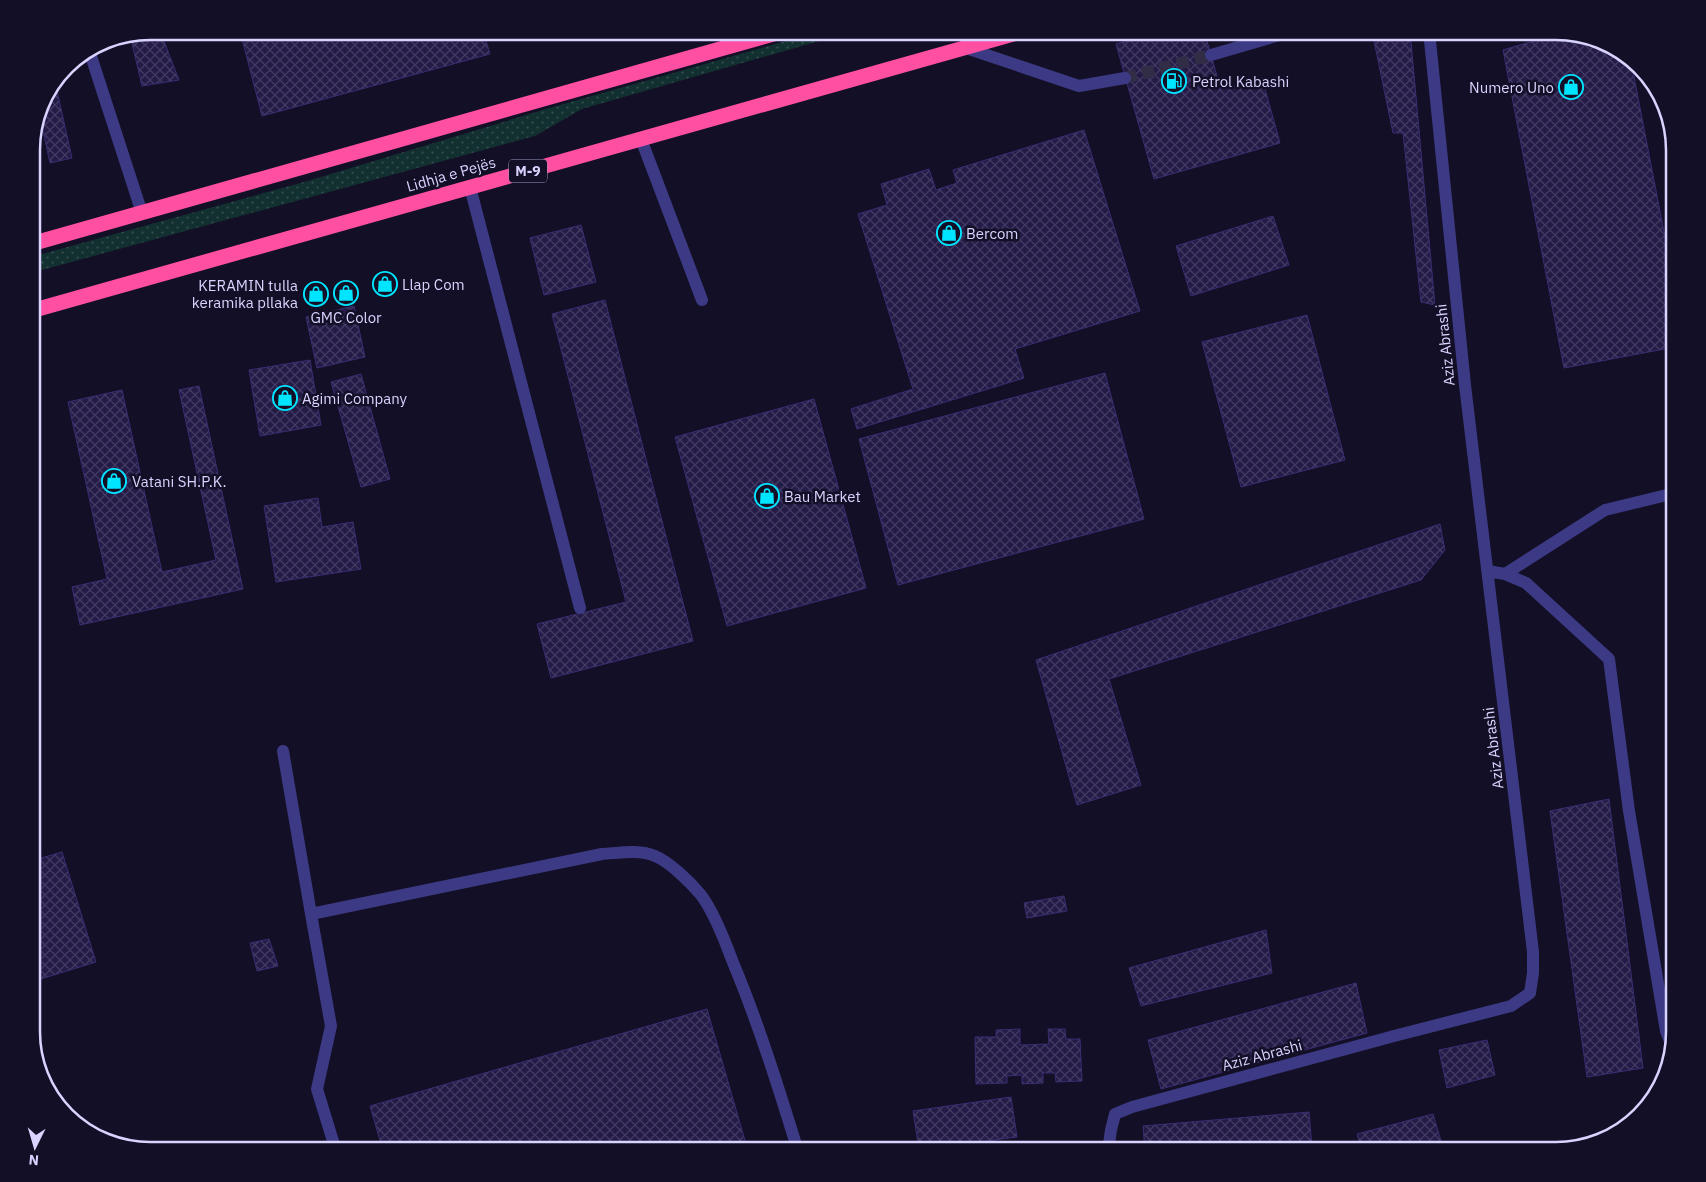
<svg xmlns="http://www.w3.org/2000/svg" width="1706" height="1182" viewBox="0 0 1706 1182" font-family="'IBM Plex Sans',sans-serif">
<defs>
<pattern id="grass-dots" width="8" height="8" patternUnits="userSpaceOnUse" patternTransform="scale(1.25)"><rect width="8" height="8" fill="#12302f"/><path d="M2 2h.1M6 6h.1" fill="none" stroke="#344d4e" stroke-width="1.8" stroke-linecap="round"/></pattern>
<pattern id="building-cross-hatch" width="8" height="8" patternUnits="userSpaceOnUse" patternTransform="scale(1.25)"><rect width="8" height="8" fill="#241b47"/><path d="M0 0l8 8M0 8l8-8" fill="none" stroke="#433b63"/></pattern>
</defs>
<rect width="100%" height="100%" fill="#130f26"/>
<path fill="url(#grass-dots)" d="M 821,31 L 854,31 L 582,109 L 535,136 L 31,273 L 31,257 L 311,180 L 546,109 Z"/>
<path fill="url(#building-cross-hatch)" stroke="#3b2d73" d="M 150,31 L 160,31 L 179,80 L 142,86 L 130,35 Z
M 240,31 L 483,31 L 490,54 L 262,116 Z
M 1161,31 L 1204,31 L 1221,90 L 1262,78 L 1280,143 L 1154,179 L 1116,44 Z
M 1410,31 L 1435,305 L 1421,302 L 1403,133 L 1393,133 L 1373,36 Z
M 1561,33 L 1622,51 L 1631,61 L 1675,289 L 1675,347 L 1564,368 L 1503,50 Z
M 55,82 L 72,158 L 50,163 L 39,112 L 40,104 Z
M 1658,92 L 1662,97 L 1675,150 L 1675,158 Z
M 1084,130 L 1140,311 L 1015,349 L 1024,378 L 857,429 L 851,409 L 913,389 L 858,214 L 887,205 L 881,184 L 929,169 L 936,190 L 957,183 L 953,170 Z
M 1273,216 L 1289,265 L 1191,296 L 1176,246 Z
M 581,225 L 596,282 L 544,295 L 530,238 Z
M 605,300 L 693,641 L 551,678 L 537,624 L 626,602 L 552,314 Z
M 354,306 L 365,357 L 317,368 L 306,317 Z
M 1307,315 L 1345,460 L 1241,487 L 1202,342 Z
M 310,360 L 321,425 L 260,436 L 249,370 Z
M 1105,373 L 1144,519 L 898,585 L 859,439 Z
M 361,374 L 390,479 L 361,487 L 331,382 Z
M 199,386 L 243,589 L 80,625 L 72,587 L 107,579 L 68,402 L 122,390 L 162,572 L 216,560 L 179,390 Z
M 814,399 L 866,588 L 727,626 L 675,437 Z
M 318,498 L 322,527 L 353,522 L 361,569 L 276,582 L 264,506 Z
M 1440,524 L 1445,550 L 1421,580 L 1109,679 L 1141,785 L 1077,805 L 1036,660 Z
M 1609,799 L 1643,1068 L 1587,1077 L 1550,811 Z
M 62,852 L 96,962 L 31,982 L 31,861 Z
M 1064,896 L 1067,911 L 1027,918 L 1024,903 Z
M 1266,930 L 1272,973 L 1141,1006 L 1129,968 Z
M 269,939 L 278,966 L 257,971 L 250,943 Z
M 1356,983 L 1367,1033 L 1161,1089 L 1148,1040 Z
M 707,1009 L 748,1151 L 383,1151 L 370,1106 Z
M 1020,1029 L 1020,1045 L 1049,1044 L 1048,1029 L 1065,1029 L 1066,1039 L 1080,1039 L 1082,1081 L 1056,1082 L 1055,1073 L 1043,1073 L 1043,1083 L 1022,1084 L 1022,1075 L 1007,1076 L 1007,1083 L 976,1084 L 975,1037 L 996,1037 L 996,1030 Z
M 1487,1040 L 1495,1075 L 1447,1088 L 1439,1050 Z
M 1011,1097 L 1017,1137 L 919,1150 L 913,1111 Z
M 1309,1112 L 1312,1148 L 1282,1151 L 1145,1151 L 1143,1126 Z
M 1433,1114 L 1444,1151 L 1362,1151 L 1357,1134 Z"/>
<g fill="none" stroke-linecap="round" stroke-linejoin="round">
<path stroke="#312d47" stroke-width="12" stroke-dasharray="12 6" stroke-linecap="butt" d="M 1125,78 L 1211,55"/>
<path stroke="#3d3a85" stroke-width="12" d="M 966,48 L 1079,86 L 1125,78
M 90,53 L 142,213
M 1211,55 L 1293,31
M 641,139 L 702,300
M 470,187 L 580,608
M 1488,571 L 1505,574 L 1526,583 L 1609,659 L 1629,811 L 1666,1031 L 1671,1044
M 1505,574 L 1605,510 L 1675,493
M 283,751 L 311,914
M 336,1151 L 317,1089 L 331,1026 L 311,914 L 602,854 C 619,853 639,849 655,856 C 670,862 691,883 701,895 C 713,911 725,941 732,960 C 758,1022 778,1086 798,1151
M 1108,1151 L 1111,1130 L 1115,1114 L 1132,1107 L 1394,1036 L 1511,1006 L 1530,993 L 1533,973 L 1533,952 L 1465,385 L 1429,31"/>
<path stroke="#ff4fa3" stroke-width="15" d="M 31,244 L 784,31
M 31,311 L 1024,31"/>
</g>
<defs>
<symbol id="fuel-ring" viewBox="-11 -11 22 22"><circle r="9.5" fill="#130f26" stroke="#00e5ff" stroke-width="1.5"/><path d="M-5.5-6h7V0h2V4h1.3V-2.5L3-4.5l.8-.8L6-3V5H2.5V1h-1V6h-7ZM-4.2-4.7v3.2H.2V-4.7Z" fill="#00e5ff"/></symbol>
<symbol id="shop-ring" viewBox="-11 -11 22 22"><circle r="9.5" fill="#130f26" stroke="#00e5ff" stroke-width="1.5"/><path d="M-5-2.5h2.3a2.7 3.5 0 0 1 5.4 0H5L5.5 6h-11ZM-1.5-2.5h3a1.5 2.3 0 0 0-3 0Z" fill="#00e5ff"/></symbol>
</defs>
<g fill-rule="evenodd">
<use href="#fuel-ring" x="1160" y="67" width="28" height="28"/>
<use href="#shop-ring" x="1557" y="73" width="28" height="28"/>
<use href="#shop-ring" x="935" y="219" width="28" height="28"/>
<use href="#shop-ring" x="371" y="270" width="28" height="28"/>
<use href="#shop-ring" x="332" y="279" width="28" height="28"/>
<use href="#shop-ring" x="302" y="280" width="28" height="28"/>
<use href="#shop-ring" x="271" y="384" width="28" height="28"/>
<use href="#shop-ring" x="100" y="467" width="28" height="28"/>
<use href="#shop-ring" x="753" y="482" width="28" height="28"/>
</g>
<g text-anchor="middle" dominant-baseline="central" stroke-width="5" stroke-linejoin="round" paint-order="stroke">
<rect fill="#130f26" stroke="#9e99be" stroke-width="1" x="509" y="159.5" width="38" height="23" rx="4"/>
<g font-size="14" font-weight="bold" fill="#d9d4ff">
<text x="528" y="171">M-9</text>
</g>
<g font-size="15" fill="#d9d4ff" stroke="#130f26" text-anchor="start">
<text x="1192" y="81">Petrol Kabashi</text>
<text x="1554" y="87" text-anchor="end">Numero Uno</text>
<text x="966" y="233">Bercom</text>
<text x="402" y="284">Llap Com</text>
<text x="298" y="285" text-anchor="end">KERAMIN tulla<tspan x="298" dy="17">keramika pllaka</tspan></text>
<text x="346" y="317" text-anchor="middle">GMC Color</text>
<text x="302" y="398">Agimi Company</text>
<text x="132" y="481">Vatani SH.P.K.</text>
<text x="784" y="496">Bau Market</text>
</g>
<g font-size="15" fill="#d9d4ff" stroke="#130f26">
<text transform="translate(451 174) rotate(-16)">Lidhja e Pejës</text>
<text transform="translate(1445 345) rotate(-96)">Aziz Abrashi</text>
<text transform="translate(1493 748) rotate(-97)">Aziz Abrashi</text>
<text transform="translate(1262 1055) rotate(-15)">Aziz Abrashi</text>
</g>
</g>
<path d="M0 0H1706V1182H0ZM150 40H1556A110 110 0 0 1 1666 150V1032A110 110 0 0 1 1556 1142H150A110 110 0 0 1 40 1032V150A110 110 0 0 1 150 40Z" fill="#130f26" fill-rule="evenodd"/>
<path fill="none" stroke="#d9d4ff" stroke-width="2.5" d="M150 40H1556A110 110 0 0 1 1666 150V1032A110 110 0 0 1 1556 1142H150A110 110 0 0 1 40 1032V150A110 110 0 0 1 150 40Z"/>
<g transform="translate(35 1147) rotate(185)" stroke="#130f26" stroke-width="4" paint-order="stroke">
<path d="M0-4L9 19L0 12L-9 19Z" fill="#d9d4ff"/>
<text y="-8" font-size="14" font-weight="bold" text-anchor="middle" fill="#d9d4ff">N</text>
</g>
</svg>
